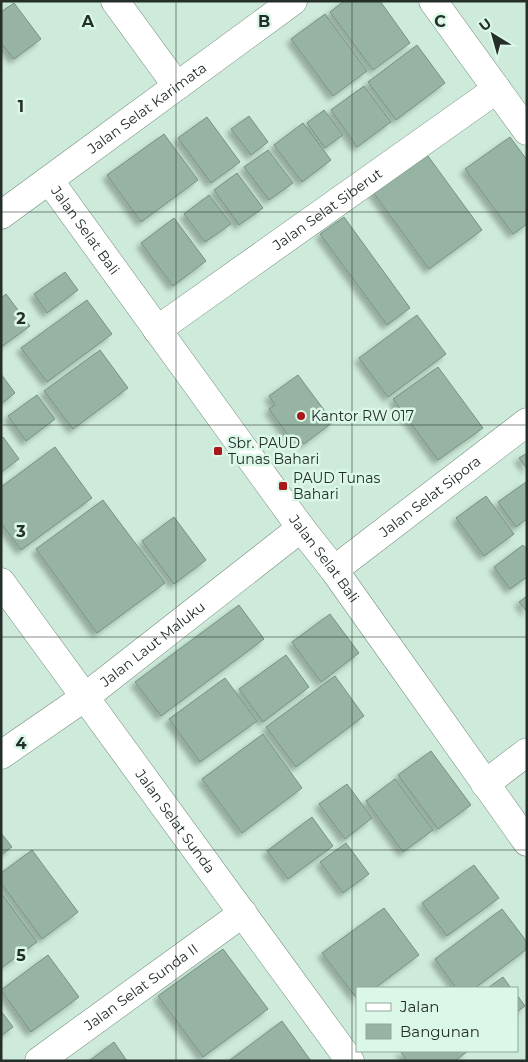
<svg xmlns="http://www.w3.org/2000/svg" width="528" height="1062" viewBox="0 0 528 1062" font-family="Montserrat,sans-serif">
<defs>
<filter id="shadow"><feDropShadow dx="-4.5" dy="4.5" stdDeviation="2.5" flood-color="#0004"/></filter>
</defs>
<rect width="100%" height="100%" fill="#cdeada"/>
<path fill="#97b3a4" stroke="#769182" filter="url(#shadow)" d="M 344,1 L 380,1 L 410,43 L 373,70 L 330,12 Z
M 14,3 L 41,39 L 14,59 L 1,43 L 1,12 Z
M 325,14 L 367,71 L 333,96 L 291,39 Z
M 417,45 L 445,83 L 396,120 L 368,82 Z
M 364,86 L 391,122 L 357,147 L 331,110 Z
M 324,110 L 343,135 L 325,148 L 307,123 Z
M 249,116 L 268,142 L 251,155 L 231,129 Z
M 207,117 L 240,162 L 211,183 L 178,138 Z
M 303,123 L 331,160 L 302,182 L 274,145 Z
M 164,134 L 198,180 L 141,222 L 107,175 Z
M 510,137 L 527,160 L 527,224 L 513,234 L 465,169 Z
M 268,150 L 293,183 L 269,200 L 244,167 Z
M 425,152 L 482,230 L 429,269 L 372,191 Z
M 237,173 L 263,208 L 239,225 L 214,190 Z
M 209,195 L 231,224 L 205,242 L 184,214 Z
M 344,217 L 410,308 L 387,325 L 320,234 Z
M 174,218 L 206,261 L 173,286 L 141,243 Z
M 65,272 L 78,290 L 47,313 L 34,294 Z
M 6,294 L 30,326 L 1,347 L 1,298 Z
M 87,300 L 112,334 L 47,382 L 21,348 Z
M 417,315 L 446,354 L 388,397 L 359,358 Z
M 100,350 L 128,388 L 73,429 L 44,391 Z
M 438,367 L 483,428 L 438,460 L 393,399 Z
M 1,374 L 15,393 L 1,404 Z
M 298,375 L 333,422 L 304,444 L 296,434 L 290,438 L 269,409 L 275,405 L 269,396 Z
M 37,395 L 55,419 L 26,441 L 8,416 Z
M 3,437 L 19,459 L 1,472 L 1,439 Z
M 55,447 L 92,498 L 21,550 L 1,523 L 1,487 Z
M 527,453 L 527,469 L 519,458 Z
M 526,482 L 527,519 L 516,527 L 498,502 Z
M 486,496 L 514,534 L 484,556 L 456,518 Z
M 103,500 L 165,583 L 97,633 L 36,549 Z
M 174,517 L 206,560 L 174,584 L 142,541 Z
M 523,545 L 527,550 L 527,577 L 510,589 L 494,567 Z
M 527,596 L 527,612 L 519,602 Z
M 239,605 L 264,639 L 161,716 L 135,682 Z
M 330,614 L 359,653 L 321,682 L 292,642 Z
M 286,655 L 309,687 L 263,722 L 239,689 Z
M 335,676 L 364,716 L 296,767 L 266,727 Z
M 225,678 L 257,721 L 200,762 L 169,719 Z
M 263,734 L 302,788 L 242,833 L 202,779 Z
M 431,751 L 471,805 L 438,829 L 398,775 Z
M 395,779 L 433,830 L 403,852 L 366,801 Z
M 347,784 L 372,818 L 345,839 L 319,804 Z
M 312,817 L 333,846 L 288,879 L 267,851 Z
M 1,833 L 12,847 L 1,855 Z
M 346,843 L 369,874 L 343,893 L 320,862 Z
M 32,850 L 78,912 L 42,939 L 1,883 L 1,873 Z
M 474,865 L 499,898 L 447,936 L 422,903 Z
M 1,893 L 37,942 L 1,968 Z
M 384,908 L 419,955 L 375,988 L 357,988 L 357,999 L 322,953 Z
M 502,909 L 527,942 L 527,949 L 475,988 L 456,988 L 435,959 Z
M 223,949 L 268,1009 L 203,1057 L 158,996 Z
M 48,955 L 79,997 L 31,1032 L 1,990 Z
M 503,977 L 511,988 L 488,988 Z
M 517,995 L 525,1006 L 517,1012 Z
M 1,1011 L 13,1027 L 1,1036 Z
M 282,1021 L 311,1061 L 230,1061 L 230,1060 Z
M 114,1042 L 127,1061 L 89,1061 Z
M 400,1051 L 468,1051 L 455,1061 L 407,1061 Z"/>
<g fill="none" stroke-linecap="round" stroke-linejoin="round">
<defs>
<g id="street">
<path d="M 115,1 L 177,86"/>
<path d="M 433,1 L 527,131"/>
<path id="s1" d="M 49,180 L 301,528 L 334,570 L 527,842"/>
<path id="s2" d="M 1,215 L 293,1"/>
<path id="s3" d="M 157,330 L 497,89"/>
<path id="s4" d="M 334,570 L 527,422"/>
<path id="s5" d="M 1,582 L 350,1061"/>
<path id="s6" d="M 1,755 L 85,697 L 301,528"/>
<path d="M 485,784 L 527,752"/>
<path id="s7" d="M 39,1061 L 243,913"/>
</g>
</defs>
<use href="#street" stroke="#738d7f" stroke-width="29"/>
<use href="#street" stroke="#fff" stroke-width="28"/>
</g>
<path fill="none" stroke="#242f29" stroke-width="1" stroke-opacity="0.55" d="M 176,1 L 176,1061M 352,1 L 352,1061M 1,212 L 527,212M 1,425 L 527,425M 1,637 L 527,637M 1,850 L 527,850"/>
<g fill="#ab181c" stroke="#daf7e7" stroke-width="2">
<circle cx="301" cy="416" r="5"/>
<rect x="213" y="446" width="10" height="10" rx="2.5"/>
<rect x="278" y="481" width="10" height="10" rx="2.5"/>
</g>
<g text-anchor="middle" dominant-baseline="central" stroke-width="5" stroke-linejoin="round" paint-order="stroke">
<g font-size="14" fill="#242f29" stroke="#daf7e7">
<text stroke="none"><textPath href="#s2" startOffset="181">Jalan Selat Karimata</textPath></text>
<text stroke="none"><textPath href="#s3" startOffset="209">Jalan Selat Siberut</textPath></text>
<text stroke="none"><textPath href="#s1" startOffset="62">Jalan Selat Bali</textPath></text>
<text stroke="none"><textPath href="#s4" startOffset="121">Jalan Selat Sipora</textPath></text>
<text stroke="none"><textPath href="#s1" startOffset="468">Jalan Selat Bali</textPath></text>
<text stroke="none"><textPath href="#s6" startOffset="188">Jalan Laut Maluku</textPath></text>
<text stroke="none"><textPath href="#s5" startOffset="296">Jalan Selat Sunda</textPath></text>
<text stroke="none"><textPath href="#s7" startOffset="126">Jalan Selat Sunda II</textPath></text>
</g>
<g font-size="14" fill="#242f29" stroke="#daf7e7" text-anchor="start">
<text x="311" y="416">Kantor RW 017</text>
<text x="228" y="443">Sbr. PAUD<tspan x="228" dy="16">Tunas Bahari</tspan></text>
<text x="293" y="478">PAUD Tunas<tspan x="293" dy="16">Bahari</tspan></text>
</g>
</g>
<g font-size="16" text-anchor="middle" font-weight="bold" fill="#242f29" stroke="#daf7e7" stroke-width="5" stroke-linejoin="round" paint-order="stroke">
<text x="88" y="27">A</text>
<text x="264" y="27">B</text>
<text x="440" y="27">C</text>
<text x="21" y="112">1</text>
<text x="21" y="324">2</text>
<text x="21" y="537">3</text>
<text x="21" y="749">4</text>
<text x="21" y="961">5</text>
</g>
<rect width="528" height="1062" fill="none" stroke="#242f29" stroke-width="5"/>
<rect x="356" y="987" width="162" height="65" fill="#daf7e7" stroke="#91a79b"/>
<rect x="366" y="1003" width="25" height="8" fill="#ffffff" stroke="#91a79b"/>
<text x="400" y="1012" font-size="15" fill="#242f29">Jalan</text>
<rect x="366" y="1024" width="25" height="15" fill="#97b3a4" stroke="#91a79b"/>
<text x="400" y="1037" font-size="15" fill="#242f29">Bangunan</text>
<g transform="translate(493 35) rotate(323)" stroke="#daf7e7" stroke-width="4" paint-order="stroke">
<path d="M0-4L9 19L0 12L-9 19Z" fill="#242f29"/>
<text y="-8" font-size="14" font-weight="bold" text-anchor="middle" fill="#242f29">U</text>
</g>
</svg>
